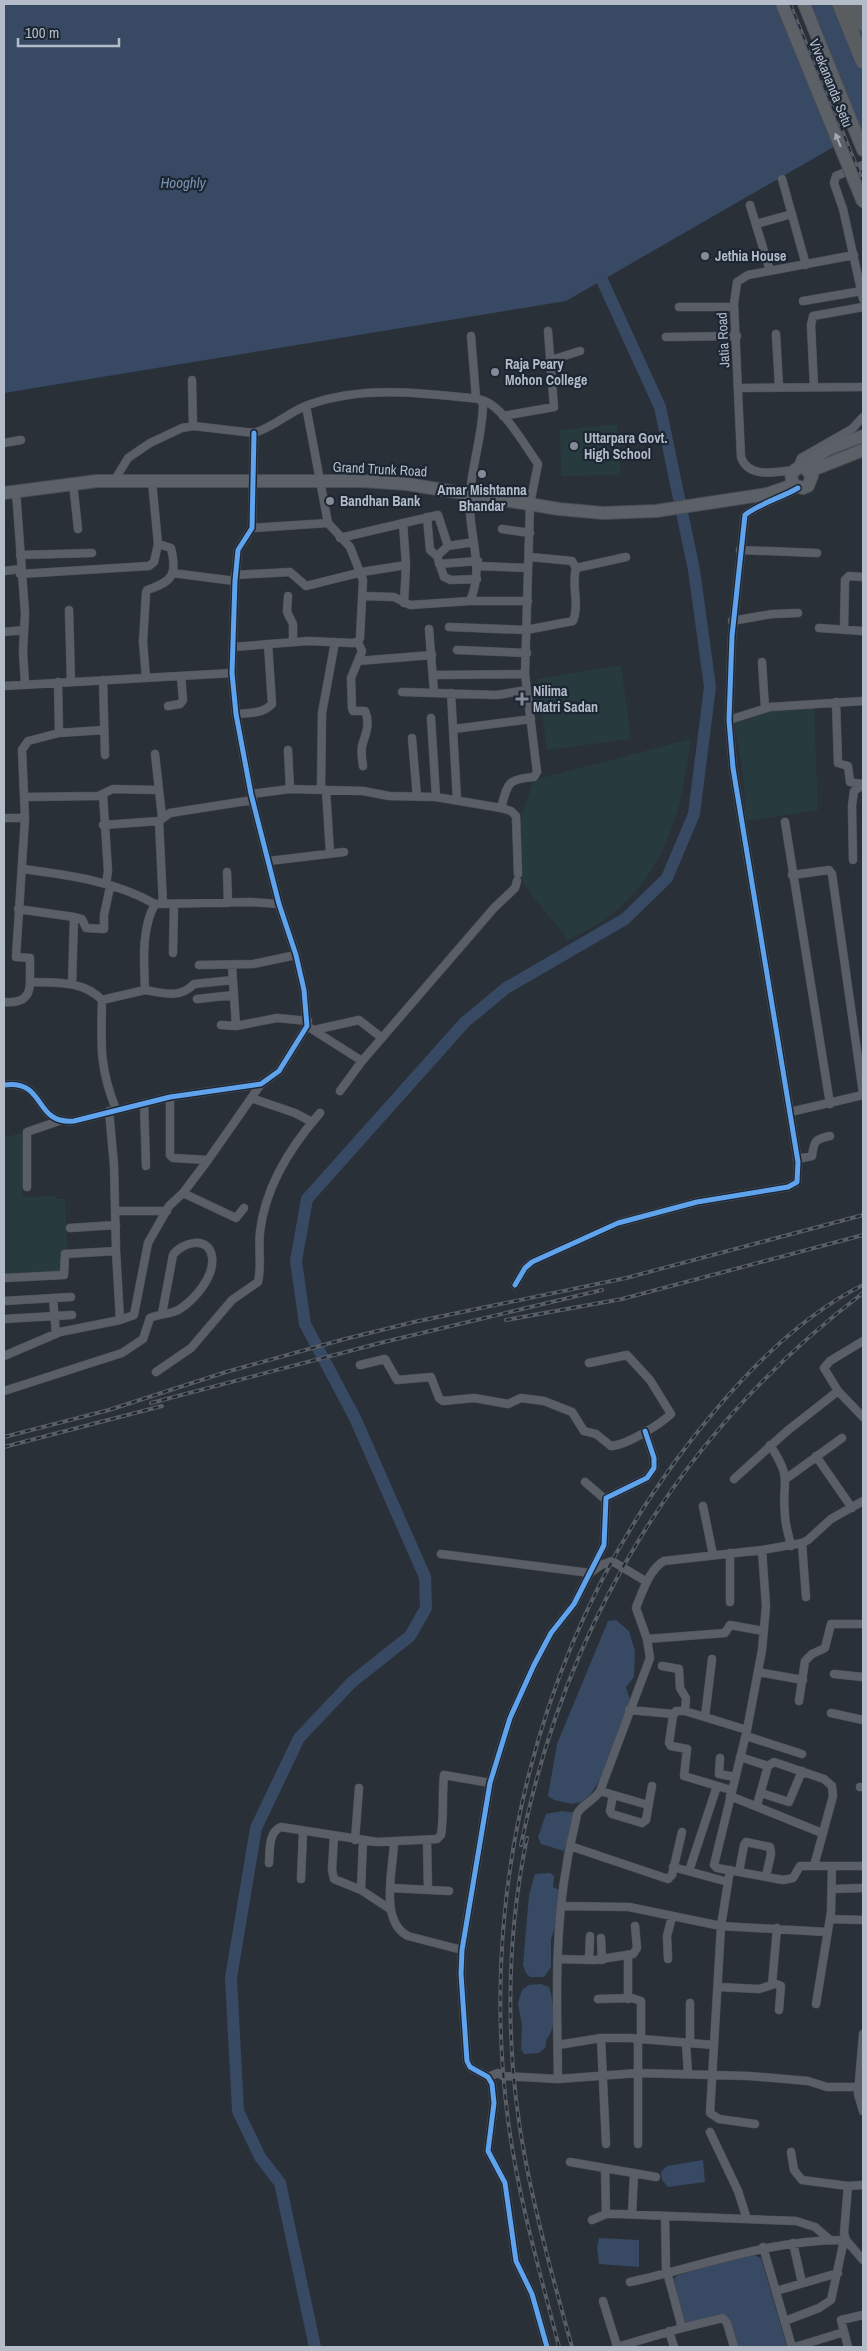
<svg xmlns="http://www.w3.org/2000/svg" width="867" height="2351" viewBox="0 0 867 2351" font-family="'Archivo Narrow',sans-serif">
<rect width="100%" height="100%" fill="#2a3038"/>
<path fill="#273a3e" d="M 617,424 L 621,475 L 561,476 L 560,430 Z
M 621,665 L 631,739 L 547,750 L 537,679 Z
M 814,705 L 818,810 L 746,821 L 743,774 L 734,722 L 771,708 Z
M 691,739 C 681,810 668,871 608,917 C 596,926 581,933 568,940 C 556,923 529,894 521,878 C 508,851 524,806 534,780 Z
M 22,1133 L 23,1197 L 55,1196 L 56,1199 L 65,1199 L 67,1252 L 61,1252 L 61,1273 L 4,1275 L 4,1137 Z"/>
<path fill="#384963" d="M 4,4 L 863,4 L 863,130 L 566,301 L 4,393 Z
M 616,1620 L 629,1631 L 635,1651 L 634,1677 L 626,1687 L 630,1700 L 611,1761 L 591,1794 L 581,1802 L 572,1804 L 554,1800 L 548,1796 L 557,1744 L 608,1621 Z
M 562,1811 L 575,1813 L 564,1851 L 541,1844 L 538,1837 L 546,1814 Z
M 550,1873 L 554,1876 L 553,1887 L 559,1890 L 559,1894 L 555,1927 L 551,1939 L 551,1967 L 544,1977 L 530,1977 L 526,1973 L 523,1965 L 529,1895 L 535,1874 Z
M 541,1984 L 549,1987 C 553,2000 556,2019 551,2032 C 548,2038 545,2040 546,2047 L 539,2053 L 524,2054 L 521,2049 L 522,2026 L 518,2003 L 522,1990 L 529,1985 Z
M 703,2160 L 705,2182 L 668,2187 L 662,2180 L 661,2172 L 667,2166 Z
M 599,2238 L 639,2240 L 639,2267 L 599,2264 L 597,2247 Z
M 749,2253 L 761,2258 L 787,2347 L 734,2347 L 724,2315 L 691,2324 L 683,2321 L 674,2279 L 676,2276 Z"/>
<path fill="#2a3038" d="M 775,4 L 809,4 L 862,134 L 835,149 Z"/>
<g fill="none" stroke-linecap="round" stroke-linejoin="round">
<path stroke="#384963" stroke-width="12" d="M 315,2347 L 280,2183 L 260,2157 L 238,2111 L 231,1978 L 256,1828 L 299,1738 L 352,1682 L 410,1636 L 426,1608 L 425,1577 L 355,1418 L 305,1324 L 296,1261 L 307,1199 L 465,1022 L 506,988 L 625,919 L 667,878 L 694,814 L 710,687 L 694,570 L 660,407 L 602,280"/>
<defs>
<path id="minor" d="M 863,165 L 836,176 L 834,183 L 843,209 L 863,299
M 782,179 L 806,265
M 750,205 L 770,271
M 756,224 L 792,214
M 803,301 L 862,291
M 679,307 L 734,307
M 776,334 L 779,387
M 471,336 L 476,398
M 666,337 L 737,336
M 551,360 L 580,351
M 192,380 L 193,426
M 814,387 L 811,325 L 813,316 L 863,307
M 738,388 L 863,387
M 481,400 C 502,404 525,446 538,464 L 530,504 L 525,674 L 537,772 L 534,777 C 507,779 508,783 501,808 L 511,811 L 516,816 L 518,874
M 503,416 L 554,407 L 548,331
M 4,443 L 21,440
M 797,468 L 801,458 L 852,429 L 863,417
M 794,470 C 777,472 748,479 741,457 L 734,304 L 737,282 L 748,275 L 854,255
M 114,481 L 128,458 L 150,443 L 182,428 L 193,426 L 254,433 C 274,427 289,412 308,405 C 362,385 423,393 479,399 L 483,403 C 483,439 468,474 470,510 C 471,542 484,569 470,601 L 410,605 L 394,597 L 362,596
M 73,483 L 78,529
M 16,491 L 25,613 L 23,651 L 25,685
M 427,517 L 430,550 L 437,556 L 444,577 L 451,580 L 477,579
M 403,523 L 406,565 L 404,603
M 252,528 L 328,523
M 502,529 L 530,533
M 340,538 L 438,515 L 448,546
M 740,550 L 817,553
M 20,555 L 92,553
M 437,556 L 448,546 L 474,542
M 530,557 L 572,561 L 576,568 L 626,557
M 439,564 L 478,561
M 478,566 L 528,568
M 4,571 L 20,569
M 172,573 L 235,581
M 20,574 L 149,566 L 154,562 L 158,544
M 235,575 L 290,572 L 306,586 L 362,572 L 406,565
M 288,596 L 287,612 L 293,624 L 293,642
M 470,601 L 528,601
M 69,610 L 71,682
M 732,621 L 772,614 L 798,613
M 449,627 L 526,630 L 573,621 C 580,604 571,586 576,568
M 819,628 L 863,631
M 429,629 L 434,692
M 844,630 L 845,580 L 849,576 L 863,577
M 4,632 L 24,630
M 358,642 L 362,651 L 351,678 L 352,708 L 353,711 L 365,711 C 371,724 365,735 362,746 C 361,752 362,760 363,766
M 233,647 L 308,641 L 352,643 L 358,642 L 360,638 L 363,580 L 350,547 L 328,523 L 306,406
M 457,650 L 527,653
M 358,661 L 432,655
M 762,662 L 765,708
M 434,675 L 525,674
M 146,678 L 143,642 L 146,593 L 147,590 C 171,582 178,576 171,548 L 158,544 L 152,481
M 103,680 L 105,755
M 58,682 L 59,733 L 28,741 L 22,750 L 25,818 L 16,957 L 30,958 L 30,982 C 55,983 83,980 102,1000 L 145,990 C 144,962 141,929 155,904 L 251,902 L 279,904
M 4,686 L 232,673
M 402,692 L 497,695 L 527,690
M 451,693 L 457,800
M 836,702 L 838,763 L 848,766 L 850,782 L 863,784
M 168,706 L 180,704 L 183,700 L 181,676
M 236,714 C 248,713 263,714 272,704 L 268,644
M 431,718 L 436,797
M 729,720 L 770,707 L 863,701
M 454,729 L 531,719
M 59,733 L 104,730
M 412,738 L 417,797
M 288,750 L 290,789
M 155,754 L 162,817
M 321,789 L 322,713 L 335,642
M 326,790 L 330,853
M 251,794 L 290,789 L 363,791 L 389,796 L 436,797 L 501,808
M 103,795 L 108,871 L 106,884
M 25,797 L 98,796 L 113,789 L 157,790
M 4,818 L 25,818
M 785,822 L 830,1104
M 103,825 L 159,821
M 853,860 L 852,806 L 854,791 L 863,785
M 269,861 L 344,852
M 23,869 C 68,875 115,881 155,904
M 227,872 L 228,903
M 792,875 L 829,870 L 832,874 L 863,1093
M 163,904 L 159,821 L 170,813 L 253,800
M 18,909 L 74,917 L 72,984
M 74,917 L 82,919 L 86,928 L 104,929 L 104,915 L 110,887
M 173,953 L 174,904
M 199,965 L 253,964 L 296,955
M 232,966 L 236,1026
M 145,990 C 163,993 180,999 194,984 L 233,980
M 197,999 L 234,995
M 102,1000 C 101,1043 99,1068 116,1109
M 4,1002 C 19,1003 30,1000 30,982
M 221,1025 L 236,1026 L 277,1018 L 308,1021
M 307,1026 L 362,1061 L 494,908 L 515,888 L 517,881
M 314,1030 L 359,1020 L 382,1038
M 4,1085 C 47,1079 33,1125 74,1121 L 170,1097 L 261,1084 L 279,1071 L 307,1026 L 304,990 L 296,955 L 279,904 L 251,794 L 236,714 L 232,673 L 235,581 L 238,550 L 252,528 L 254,433
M 340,1091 L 362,1061
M 170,1097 L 170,1155 L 173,1158 L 208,1160
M 251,1098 L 295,1113 L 312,1122
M 144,1103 L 146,1166
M 790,1112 L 863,1095
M 797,1159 L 812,1156 C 814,1141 815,1139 830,1136
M 27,1187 L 27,1132 L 59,1121
M 183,1193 L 236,1218 L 244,1208
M 115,1211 L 167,1211
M 70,1228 L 116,1225
M 116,1251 L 120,1320
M 4,1278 L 64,1275 L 65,1254 L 116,1251 L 114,1165 L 109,1111
M 515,1285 L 525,1268 L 532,1262 L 618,1223 L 697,1202 L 788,1187 L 797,1182 L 798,1162 L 733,768 L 729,720 L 732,636 L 745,515 C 760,503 781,498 798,488
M 53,1298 L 56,1334
M 4,1301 L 71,1297
M 4,1319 L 72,1315
M 863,1341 L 830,1361 L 824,1368 L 838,1391 L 863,1417
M 4,1356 L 60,1332 L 120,1320 L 134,1315 L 148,1243 L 169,1206 L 183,1193 L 208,1160 L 261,1084
M 360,1365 L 385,1359 L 397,1380 L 431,1377 L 439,1398 L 443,1401 L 474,1398 L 508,1404 L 521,1398 L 544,1401 L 572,1412 L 584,1431 L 596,1434 L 611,1446 C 627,1445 659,1425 671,1414 L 650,1380 L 627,1355 L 589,1363
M 156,1372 L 191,1348 L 232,1300 L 258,1282 C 262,1265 258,1249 260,1232 C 265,1188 291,1146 320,1113
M 4,1391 L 122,1353 L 143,1339 L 150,1318 C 160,1313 171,1315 180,1309 C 195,1299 215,1276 212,1257 C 209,1235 182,1242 173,1255 L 162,1314
M 770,1445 C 794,1482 781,1478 785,1515 C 785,1525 789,1536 791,1546
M 816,1456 L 852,1508
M 787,1478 L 842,1438
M 734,1479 L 787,1431 L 838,1391
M 585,1482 L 606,1500
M 703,1506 L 713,1555
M 802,1543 L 806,1597
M 762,1550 L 766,1606 L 762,1650 L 747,1730 L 714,1865 L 717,1868 L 783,1880 L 793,1878 L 800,1866 L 814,1866
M 730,1553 L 730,1602
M 441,1554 L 590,1573 L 601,1565 L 612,1561 L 647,1582
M 647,1639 L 725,1633 L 730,1625 L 764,1631
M 662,1666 L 679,1669 L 680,1688 L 686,1698 L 685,1711 L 747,1730
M 758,1672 L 803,1680
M 834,1674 L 863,1677
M 799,1701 L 805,1661 L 812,1654 L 825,1648 L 831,1624 L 863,1624
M 629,1710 L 674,1714
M 685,1711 L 676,1711 L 673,1716 L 669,1743 L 671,1746 L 687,1749 L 684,1776 L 731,1790
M 831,1713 L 863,1720
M 705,1717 L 712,1659
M 746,1736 L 802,1754
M 740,1757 L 768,1766
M 720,1758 L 719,1774 L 735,1777
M 860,1787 L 863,1787
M 600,1791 L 648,1805
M 761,1793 L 789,1802 L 802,1771
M 613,1795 L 610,1811 L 612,1814 L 642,1823 L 646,1820 L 652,1786
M 730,1796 L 822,1833
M 757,1805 L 768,1766 L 774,1762 L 824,1779 L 832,1786 L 833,1796 L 814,1866 L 863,1866
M 334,1836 L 332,1870 L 334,1879 L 361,1890 L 390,1909
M 355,1840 L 359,1788
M 427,1840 L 428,1890
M 394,1843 C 393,1870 379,1921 408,1936 L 462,1950
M 570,1846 L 668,1879 L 672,1875 L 682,1832
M 269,1863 C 270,1851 268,1832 281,1827 L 377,1842 L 437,1839 L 441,1835 C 444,1817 442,1794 444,1775 L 490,1783
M 673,1867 L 728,1882
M 689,1871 L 717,1786
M 739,1872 L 744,1845 L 746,1842 L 770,1847 L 771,1854 L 766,1876
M 301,1879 L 303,1831
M 391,1888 L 449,1891
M 833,1889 L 863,1888
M 361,1890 L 363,1840
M 561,1906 L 629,1907 L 721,1926 L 827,1932
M 830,1919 L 863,1920
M 601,1938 L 602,1960
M 558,1959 L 595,1960 L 633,1954 L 637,1948 L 635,1926
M 668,1959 L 667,1936 L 672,1917
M 589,1960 L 590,1936
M 772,1982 L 781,1986 L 779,2010
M 718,1987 L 759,1989 L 772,1985 L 777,1928
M 598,1999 L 632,1998 L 641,2001 L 641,2039
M 628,1999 L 628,1956
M 690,2003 L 690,2043
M 816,2004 L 831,1912 L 832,1866
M 863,2034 L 858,2094 L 863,2111
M 601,2038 L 606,2144
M 638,2039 L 638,2073 L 749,2076 L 808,2081 L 827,2087 L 858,2087
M 686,2043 L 688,2074
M 558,2045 L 601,2038 L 629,2038 L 714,2045 L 710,2113 L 719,2119 L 755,2124
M 714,2045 L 721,1926 L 730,1870
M 488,2077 L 498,2073 L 503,2076 L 558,2079
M 710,2132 L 738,2191 L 747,2219
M 638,2144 L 638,2073 L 558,2079 C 557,2007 554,1934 567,1863 C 569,1847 574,1831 577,1814 C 582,1804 594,1801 600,1791 L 650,1658 L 647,1639 L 636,1608 L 637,1605 C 643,1590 650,1569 664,1561 L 762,1550 L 802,1543 L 808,1540 L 831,1519 L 863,1501
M 791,2152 L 794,2170 L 802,2180 L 848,2186 L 863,2185
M 570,2162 L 656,2177
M 605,2168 L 606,2214
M 848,2186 L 844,2233 L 846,2240 L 863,2260
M 632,2214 L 634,2173
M 665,2216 L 666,2268 L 682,2328 L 723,2318 L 727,2323 L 734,2347
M 592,2220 L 606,2214 L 619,2214 L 796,2221 L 815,2227 L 830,2240
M 793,2243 L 802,2283
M 763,2247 L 792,2347
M 630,2282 C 703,2266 771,2239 846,2240
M 776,2291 L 838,2273
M 603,2301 L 617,2346
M 785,2321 L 819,2308 L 831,2300 L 844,2240
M 669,2331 L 674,2347
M 547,2347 L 532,2294 L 516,2261 L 505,2183 L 488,2151 L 494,2103 L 492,2084 L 488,2077 L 470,2067 L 467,2061 L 461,1974 L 462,1950 L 490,1783 L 510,1718 L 534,1665 L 551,1633 L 574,1604 L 604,1545 L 606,1498 L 647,1478 L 654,1468 L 654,1458 L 645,1431
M 617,2347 L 682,2328
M 795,2347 L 844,2332
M 848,2347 L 841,2320 L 863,2315"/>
<path id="primary" d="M 804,4 L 863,150
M 800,467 L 805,468 L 812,476 L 808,486 L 803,488 L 793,485 L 791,474 L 795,470 L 828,449 L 863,436
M 810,471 L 863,450
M 4,493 L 97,481 L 362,481 L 407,484 L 559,509 L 603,513 L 656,511 L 728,500 L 767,494 L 793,485"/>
<path id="motorway" d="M 840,4 L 863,61
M 855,4 L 863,23"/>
</defs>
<use href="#minor" stroke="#484c53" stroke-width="9"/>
<use href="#primary" stroke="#484c55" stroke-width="14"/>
<use href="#motorway" stroke="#474c53" stroke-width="16"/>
<use href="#minor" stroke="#5a5e66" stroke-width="8"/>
<use href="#primary" stroke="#5c6168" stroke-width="12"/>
<use href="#motorway" stroke="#5a5d60" stroke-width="15"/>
<defs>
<path id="rail" d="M 790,4 L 863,182
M 506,1320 L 622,1299 L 863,1235
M 151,1403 L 384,1342 L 602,1290
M 4,1437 L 109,1410 L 226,1372 L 345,1339 L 414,1322 L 626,1278 L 863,1215
M 4,1447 L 162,1406
M 527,1838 C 505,1944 505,2057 526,2163 C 538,2225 555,2286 572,2347
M 521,1845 C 566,1622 681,1431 863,1293
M 559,2347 C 540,2272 518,2197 508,2120 C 478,1888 538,1648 677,1459 C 725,1394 790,1321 863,1285"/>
</defs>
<use href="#rail" stroke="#595d64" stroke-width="4"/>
<use href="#rail" stroke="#1d2633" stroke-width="2" stroke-dasharray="5.5" stroke-linecap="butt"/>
<defs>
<path id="primary-bridge" d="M 782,4 L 863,202"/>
</defs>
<use href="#primary-bridge" stroke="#484c55" stroke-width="14" stroke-linecap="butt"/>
<use href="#primary-bridge" stroke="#5c6168" stroke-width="12"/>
<defs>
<path id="cycleway" d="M 4,1085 C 47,1079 33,1125 74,1121 L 170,1097 L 261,1084 L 279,1071 L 307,1026 L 304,990 L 296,955 L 279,904 L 251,794 L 236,714 L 232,673 L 235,581 L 238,550 L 252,528 L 254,433
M 515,1285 L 525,1268 L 532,1262 L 618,1223 L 697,1202 L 788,1187 L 797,1182 L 798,1162 L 733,768 L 729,720 L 732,636 L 745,515 C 760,503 781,498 798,488
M 547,2347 L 532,2294 L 516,2261 L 505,2183 L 488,2151 L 494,2103 L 492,2084 L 488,2077 L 470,2067 L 467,2061 L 461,1974 L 462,1950 L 490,1783 L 510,1718 L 534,1665 L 551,1633 L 574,1604 L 604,1545 L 606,1498 L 647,1478 L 654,1468 L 654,1458 L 645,1431"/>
</defs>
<use href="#cycleway" stroke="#1d2633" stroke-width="8"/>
<use href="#cycleway" stroke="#60a3ed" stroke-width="5"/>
</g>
<defs><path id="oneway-solid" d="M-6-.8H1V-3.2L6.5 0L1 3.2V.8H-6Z" transform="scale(1.25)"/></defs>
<use fill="#a2aab6" href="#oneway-solid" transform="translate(838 140) rotate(-112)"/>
<g fill="#848b96" stroke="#1d2633" stroke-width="2">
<circle cx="705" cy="256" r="5"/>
<circle cx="495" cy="372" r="5"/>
<circle cx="574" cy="446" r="5"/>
<circle cx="482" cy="474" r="5"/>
<circle cx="330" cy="501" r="5"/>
<path d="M519.5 691.5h5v5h5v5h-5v5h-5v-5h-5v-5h5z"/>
</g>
<g text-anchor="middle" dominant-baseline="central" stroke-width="4.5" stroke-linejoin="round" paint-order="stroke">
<g font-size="14" fill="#b4bcc9" stroke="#1d2633">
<text transform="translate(831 83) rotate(68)">Vivekananda Setu</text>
<text transform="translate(723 340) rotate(-93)">Jatia Road</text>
<text transform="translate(380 469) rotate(3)">Grand Trunk Road</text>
</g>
<g font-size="14" font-weight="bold" fill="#b4bcc9" stroke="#1d2633" text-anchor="start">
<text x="715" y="256">Jethia House</text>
<text x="505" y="364">Raja Peary<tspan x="505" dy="16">Mohon College</tspan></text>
<text x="584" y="438">Uttarpara Govt.<tspan x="584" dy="16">High School</tspan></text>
<text x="482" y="490" text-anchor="middle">Amar Mishtanna<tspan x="482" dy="16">Bhandar</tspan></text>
<text x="340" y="501">Bandhan Bank</text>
<text x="533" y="691">Nilima<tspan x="533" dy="16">Matri Sadan</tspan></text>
</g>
<g font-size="15" font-style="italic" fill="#7c92b1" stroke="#1d2633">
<text x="183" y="182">Hooghly</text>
</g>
</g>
<rect width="867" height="2351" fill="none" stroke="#b4bcc9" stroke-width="10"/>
<path d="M18 38v8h101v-8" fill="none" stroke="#b4bcc9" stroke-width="2.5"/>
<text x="25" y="38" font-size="15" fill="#b4bcc9" stroke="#1d2633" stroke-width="4" paint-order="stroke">100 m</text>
</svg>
